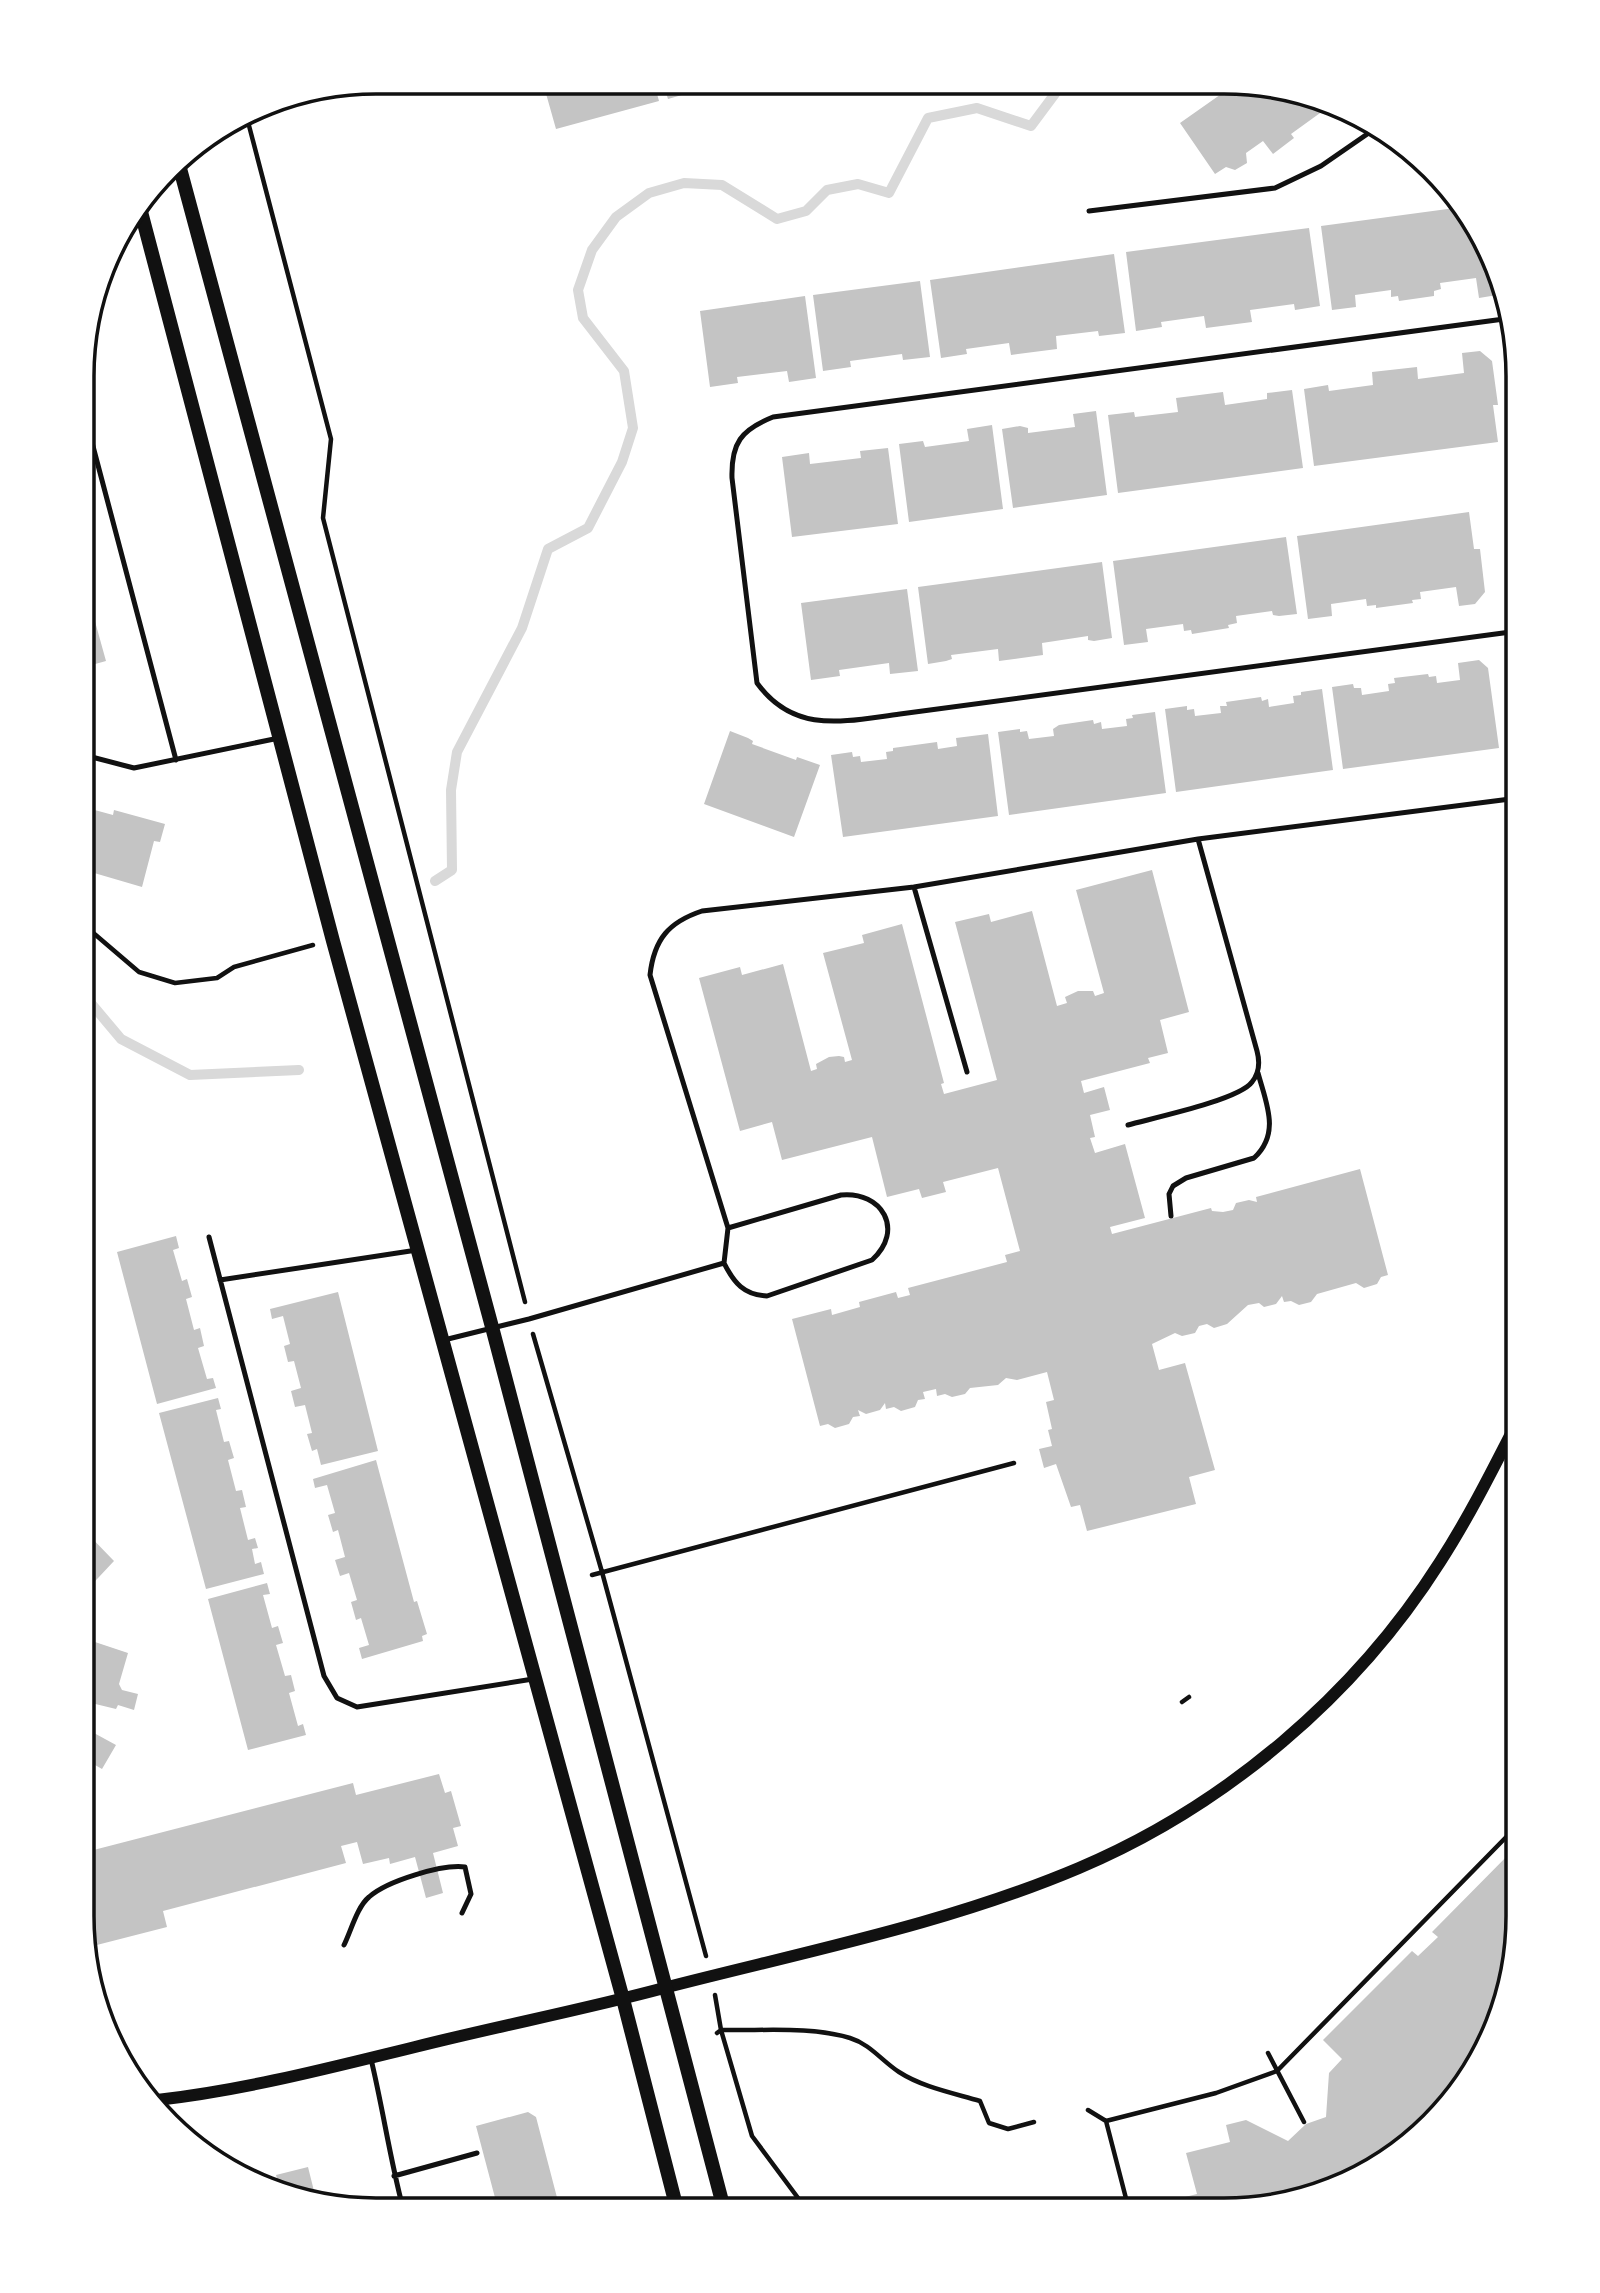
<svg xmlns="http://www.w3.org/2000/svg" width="1600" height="2293" viewBox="0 0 1600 2293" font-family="Quicksand,sans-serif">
<rect width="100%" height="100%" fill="#fff"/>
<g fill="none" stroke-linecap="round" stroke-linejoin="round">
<path stroke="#d9d9d9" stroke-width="10" d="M 1114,84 L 1118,84
M 435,881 L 452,870 L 451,790 L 457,752 L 522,628 L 548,549 L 588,528 L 622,462 L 633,428 L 624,371 L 583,318 L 578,290 L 592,250 L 616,217 L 649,193 L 684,183 L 722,185 L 777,219 L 806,211 L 827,190 L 858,184 L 889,193 L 928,118 L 977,108 L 1031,126 L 1060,87 L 1067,84
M 84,995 L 121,1039 L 190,1075 L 299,1070"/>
</g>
<path fill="#c4c4c4" d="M 543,83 L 654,83 L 659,101 L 556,129 Z
M 663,83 L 720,83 L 720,84 L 668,99 Z
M 1234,85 L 1262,85 L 1341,108 L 1330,112 L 1327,108 L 1291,134 L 1294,138 L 1273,154 L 1263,141 L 1246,153 L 1247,163 L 1235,170 L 1226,167 L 1215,174 L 1180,123 Z
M 1455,208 L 1488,247 L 1497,295 L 1479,298 L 1476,278 L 1440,283 L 1441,289 L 1434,291 L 1434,296 L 1399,301 L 1398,296 L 1391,297 L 1391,290 L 1355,295 L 1356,307 L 1332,310 L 1321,226 Z
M 1309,228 L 1320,306 L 1295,310 L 1294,304 L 1250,310 L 1252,322 L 1206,328 L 1204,316 L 1161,322 L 1162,327 L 1136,331 L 1126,252 Z
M 1114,254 L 1125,333 L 1099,336 L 1098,331 L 1056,336 L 1057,349 L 1011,355 L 1009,343 L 966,349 L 967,354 L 941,358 L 930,280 Z
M 920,281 L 930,357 L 903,360 L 902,354 L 850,361 L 851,367 L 823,371 L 813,295 Z
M 805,296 L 816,378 L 789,382 L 787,371 L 737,377 L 738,383 L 710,387 L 700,311 Z
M 1480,351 L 1492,361 L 1498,405 L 1493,405 L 1498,442 L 1314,466 L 1304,389 L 1328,385 L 1329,391 L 1373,385 L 1372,372 L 1417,367 L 1418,379 L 1464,373 L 1462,353 Z
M 1292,390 L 1303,468 L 1118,493 L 1108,415 L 1134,412 L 1135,417 L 1178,412 L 1176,398 L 1223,392 L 1225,405 L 1267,399 L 1267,393 Z
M 1096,411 L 1107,495 L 1013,508 L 1002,429 L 1020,426 L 1028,428 L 1028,433 L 1075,427 L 1073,414 Z
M 992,425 L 1003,509 L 909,522 L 899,444 L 923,441 L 925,447 L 969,441 L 967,429 Z
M 888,448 L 898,524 L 792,537 L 782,457 L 809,453 L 810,464 L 861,458 L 860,451 Z
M 1469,512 L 1474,549 L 1480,549 L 1485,592 L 1475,604 L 1459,606 L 1456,587 L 1420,592 L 1421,599 L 1412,600 L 1413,603 L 1376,608 L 1376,605 L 1367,606 L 1366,599 L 1331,604 L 1332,616 L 1308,619 L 1297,536 Z
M 1286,537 L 1297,614 L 1279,616 L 1273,615 L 1272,611 L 1236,616 L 1237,623 L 1228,625 L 1229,628 L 1192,634 L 1191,630 L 1184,631 L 1183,624 L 1146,629 L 1148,642 L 1124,645 L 1113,561 Z
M 1102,562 L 1112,638 L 1094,641 L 1088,640 L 1088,636 L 1042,643 L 1043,655 L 999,661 L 998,649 L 951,655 L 952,659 L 946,661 L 928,664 L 918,587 Z
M 907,589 L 918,671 L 890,674 L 889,663 L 839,670 L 840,676 L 811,680 L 801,603 Z
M 84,601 L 87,608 L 91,607 L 106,661 L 88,666 L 84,660 Z
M 1479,660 L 1488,668 L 1499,748 L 1343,769 L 1332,687 L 1353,684 L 1354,688 L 1361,688 L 1362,695 L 1389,691 L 1388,684 L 1395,683 L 1394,678 L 1428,674 L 1429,677 L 1436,676 L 1437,683 L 1460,680 L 1458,663 Z
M 1322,689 L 1333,770 L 1176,792 L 1165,709 L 1187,706 L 1187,710 L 1194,709 L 1195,716 L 1221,713 L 1220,706 L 1227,706 L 1226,702 L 1261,697 L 1262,701 L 1268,699 L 1269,707 L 1294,703 L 1293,696 L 1301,695 L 1301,692 Z
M 1155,712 L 1166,793 L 1009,815 L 998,732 L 1020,729 L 1020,732 L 1027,731 L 1029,739 L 1054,736 L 1053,729 L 1059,725 L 1093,720 L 1094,724 L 1101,722 L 1102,729 L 1127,726 L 1126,719 L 1133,718 L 1132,715 Z
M 730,731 L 748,738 L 753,741 L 752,744 L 796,760 L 797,757 L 820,765 L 794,837 L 704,804 Z
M 988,734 L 998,816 L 843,837 L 831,755 L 852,752 L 853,757 L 860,756 L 861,762 L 887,759 L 886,752 L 893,751 L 893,748 L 937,742 L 938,749 L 957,746 L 956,738 Z
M 84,802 L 92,805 L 91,809 L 113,815 L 114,810 L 165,824 L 160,842 L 154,841 L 142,887 L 84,870 Z
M 1152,870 L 1189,1012 L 1160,1020 L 1168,1053 L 1148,1058 L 1150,1063 L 1081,1081 L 1084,1093 L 1104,1087 L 1110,1110 L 1090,1115 L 1095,1137 L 1090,1138 L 1095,1153 L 1125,1144 L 1145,1218 L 1110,1227 L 1112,1234 L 1211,1208 L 1212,1211 L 1223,1212 L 1233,1210 L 1236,1203 L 1249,1200 L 1257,1202 L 1256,1197 L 1360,1169 L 1388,1275 L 1381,1277 L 1377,1284 L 1364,1288 L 1356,1283 L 1317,1294 L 1311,1302 L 1299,1305 L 1291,1301 L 1284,1302 L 1282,1296 L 1276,1304 L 1264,1307 L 1259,1303 L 1248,1305 L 1227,1324 L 1214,1328 L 1207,1324 L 1199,1326 L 1195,1333 L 1182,1336 L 1175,1333 L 1152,1344 L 1159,1370 L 1185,1363 L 1215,1470 L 1189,1477 L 1196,1504 L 1087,1531 L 1080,1505 L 1071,1507 L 1056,1464 L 1044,1468 L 1039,1449 L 1052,1446 L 1048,1430 L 1052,1429 L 1046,1402 L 1054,1400 L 1047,1372 L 1017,1380 L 1006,1378 L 998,1385 L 970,1388 L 965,1394 L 952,1397 L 945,1394 L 937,1396 L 936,1389 L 923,1392 L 925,1399 L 918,1400 L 915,1407 L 901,1411 L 894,1407 L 886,1409 L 885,1403 L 880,1410 L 866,1414 L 858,1410 L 860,1416 L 853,1417 L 849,1424 L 835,1428 L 828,1424 L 820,1426 L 792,1319 L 831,1309 L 832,1315 L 860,1307 L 859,1302 L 896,1292 L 898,1298 L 910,1295 L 908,1288 L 1007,1262 L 1005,1255 L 1020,1251 L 998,1168 L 943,1182 L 946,1192 L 922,1198 L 919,1189 L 887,1197 L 872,1137 L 782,1160 L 772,1122 L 740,1131 L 699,978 L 740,967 L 742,975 L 783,964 L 811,1071 L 817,1069 L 816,1064 L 829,1057 L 839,1056 L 844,1057 L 845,1062 L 852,1060 L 823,953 L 864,943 L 862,935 L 902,924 L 944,1083 L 941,1084 L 944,1094 L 997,1080 L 955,922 L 989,914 L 991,922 L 1032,911 L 1057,1006 L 1067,1003 L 1065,997 L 1078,991 L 1093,991 L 1095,996 L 1104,993 L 1076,890 Z
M 176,1236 L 179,1248 L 173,1250 L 182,1281 L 187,1279 L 192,1297 L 186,1299 L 194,1330 L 200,1328 L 204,1346 L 198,1348 L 207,1379 L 213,1378 L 216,1388 L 157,1404 L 117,1252 Z
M 338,1292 L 378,1451 L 321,1465 L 317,1449 L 312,1451 L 307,1434 L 312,1433 L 305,1405 L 295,1407 L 291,1391 L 301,1388 L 294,1361 L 288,1362 L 284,1346 L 290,1344 L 283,1316 L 272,1319 L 270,1309 Z
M 218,1398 L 221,1409 L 216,1410 L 224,1442 L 229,1441 L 234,1458 L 228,1460 L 236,1491 L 242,1490 L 246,1507 L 240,1508 L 248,1540 L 255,1538 L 258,1548 L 252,1549 L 255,1564 L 261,1562 L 264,1574 L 206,1589 L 159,1413 Z
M 376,1460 L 414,1602 L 417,1601 L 427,1634 L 422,1636 L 423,1641 L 362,1659 L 359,1648 L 369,1645 L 361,1618 L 356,1620 L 351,1602 L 357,1600 L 349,1573 L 340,1576 L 335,1560 L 345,1557 L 338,1530 L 333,1532 L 328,1515 L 335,1513 L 327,1485 L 315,1488 L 313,1479 Z
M 83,1529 L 114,1561 L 83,1594 Z
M 267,1583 L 270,1594 L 263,1595 L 272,1628 L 278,1626 L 283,1643 L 276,1645 L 285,1676 L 291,1675 L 295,1691 L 289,1693 L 298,1726 L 303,1724 L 306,1735 L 248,1750 L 208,1599 Z
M 83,1638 L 128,1653 L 119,1684 L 122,1690 L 138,1694 L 134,1710 L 118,1705 L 116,1709 L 83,1701 Z
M 83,1727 L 116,1745 L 102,1769 L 95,1765 L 89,1775 L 82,1777 Z
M 439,1774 L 445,1793 L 451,1791 L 461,1826 L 453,1828 L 458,1846 L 433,1853 L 443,1893 L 426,1898 L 415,1857 L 390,1864 L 389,1858 L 363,1864 L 357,1842 L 341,1846 L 346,1863 L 163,1911 L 167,1927 L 89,1947 L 82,1916 L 82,1853 L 353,1783 L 356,1795 Z
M 1517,1846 L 1517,1936 L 1502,2011 L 1468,2080 L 1417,2138 L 1353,2181 L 1224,2211 L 1163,2211 L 1161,2203 L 1197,2194 L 1186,2153 L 1230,2142 L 1226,2125 L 1246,2120 L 1288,2141 L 1306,2124 L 1326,2117 L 1329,2073 L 1342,2059 L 1323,2040 L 1412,1951 L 1418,1956 L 1438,1937 L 1432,1932 Z
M 528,2112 L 536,2117 L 560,2209 L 498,2209 L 476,2126 Z
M 308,2167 L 317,2203 L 264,2188 L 261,2187 L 280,2189 L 276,2175 Z"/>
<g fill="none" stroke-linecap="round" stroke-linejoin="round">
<path stroke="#111" stroke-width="4.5" d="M 247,118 L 331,439 L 323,518 L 525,1302
M 84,925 L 139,972 L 175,983 L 217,978 L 234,967 L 313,945
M 533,1334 L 602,1572 L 706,1956
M 592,1575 L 1014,1463
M 1182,1702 L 1189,1697
M 715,1995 L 721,2030 L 752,2136 L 807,2210
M 717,2033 L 721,2030 C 763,2031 810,2026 850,2038 C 870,2044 882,2061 899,2072 C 922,2087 953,2093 980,2101 L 989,2123 L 1008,2129 L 1034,2122
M 1268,2053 L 1304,2122
M 1088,2110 L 1106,2121
M 1129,2210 L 1106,2121 L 1216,2093 L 1277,2071 L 1517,1826"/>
<path stroke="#111" stroke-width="5" d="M 1089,211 L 1275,188 L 1321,166 L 1376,128
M 1504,319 L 773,417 C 741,430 731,443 732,478 L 757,683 C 795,735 845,721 900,714 L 1518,631
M 85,416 L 176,760
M 84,755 L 134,768 L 279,738
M 1198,839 L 1518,798
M 914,887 L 1198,839 L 1257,1051 C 1260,1062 1260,1072 1252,1082 C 1239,1100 1153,1118 1128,1125
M 1171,1216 L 1169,1194 L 1173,1186 L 1186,1178 L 1254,1158 C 1281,1133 1266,1103 1258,1073
M 209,1237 L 324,1676 L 337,1698 L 357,1707 L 533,1679
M 724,1263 L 728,1228 L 650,975 C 654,939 669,922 702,911 L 914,887 L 967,1072
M 220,1280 L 417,1250
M 444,1340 L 529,1319 L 724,1263 C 734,1283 744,1295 767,1296 L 872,1260 C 905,1230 882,1191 841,1195 L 728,1228
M 344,1945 C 351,1931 357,1907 369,1897 C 387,1881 442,1864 465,1867 L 471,1894 L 462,1913
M 371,2059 C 383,2109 390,2159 403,2208
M 394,2176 L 477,2153"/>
<path stroke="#111" stroke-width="12" d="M 157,2100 C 245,2090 329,2068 415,2047 C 498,2026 582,2010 664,1988 C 803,1952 947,1924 1079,1868 C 1225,1806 1355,1696 1440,1562 C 1469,1517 1493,1469 1517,1422"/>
<path stroke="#111" stroke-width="14" d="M 178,161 L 492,1327 L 724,2209
M 140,208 L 333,941 L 623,1999 L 677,2209"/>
</g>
<path d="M0 0H1600V2293H0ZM376 94H1224A282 282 0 0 1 1506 376V1916A282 282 0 0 1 1224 2198H376A282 282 0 0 1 94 1916V376A282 282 0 0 1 376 94Z" fill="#fff" fill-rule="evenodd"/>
<path fill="none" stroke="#111" stroke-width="3.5" d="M376 94H1224A282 282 0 0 1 1506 376V1916A282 282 0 0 1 1224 2198H376A282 282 0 0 1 94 1916V376A282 282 0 0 1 376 94Z"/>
</svg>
